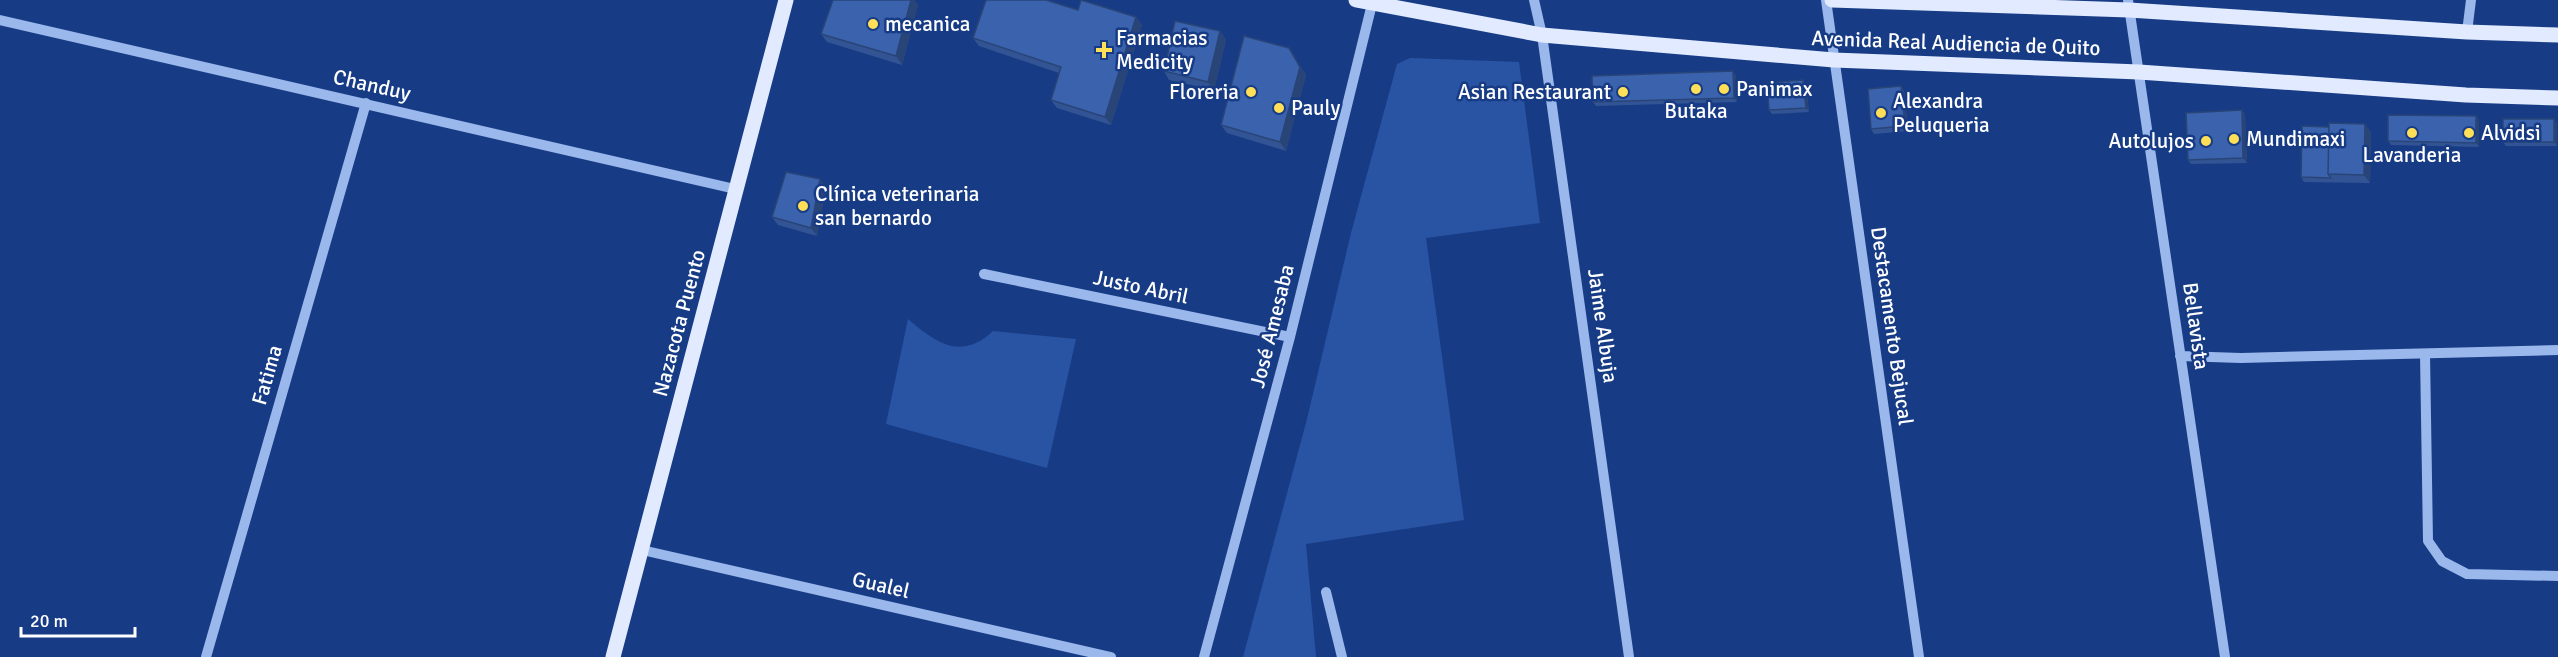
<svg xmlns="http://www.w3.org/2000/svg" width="2558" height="657" viewBox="0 0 2558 657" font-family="Signika,sans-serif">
<rect width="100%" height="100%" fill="#173c85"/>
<path fill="#2954a4" d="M 1410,58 L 1519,62 L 1540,223 L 1426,238 L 1464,520 L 1306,544 L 1316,657 L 1243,657 L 1307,419 L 1351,233 L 1397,64 Z
M 908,319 C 936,343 961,361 993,331 L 1076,339 L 1047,468 L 886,424 Z"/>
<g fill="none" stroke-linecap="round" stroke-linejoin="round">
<path stroke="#9bb8ed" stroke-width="10" d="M 1534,0 L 1542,35 L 1629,657
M 1826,0 L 1919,657
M 2128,0 L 2225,657
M 0,20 L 735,189
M 2467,32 L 2471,0
M 984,274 L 1290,337
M 2425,354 L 2428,541 L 2442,561 L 2467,574 L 2558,576
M 2180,356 L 2241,358 L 2558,350
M 642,550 L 1111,657
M 1326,592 L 1342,657
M 206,657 L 366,103
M 1204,657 L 1290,337 L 1372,4"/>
<path stroke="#e1eaff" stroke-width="15" d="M 1356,0 L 1542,35 L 1834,60 L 2139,72 L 2466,95 L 2558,98
M 1832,0 L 2129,10 L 2467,32 L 2558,35
M 613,657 L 786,0"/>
</g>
<path fill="#335494" d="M 911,0 L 914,0 L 918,5 L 902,65 L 827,42 L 821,34 Z
M 1078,10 L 1136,17 L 1142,25 L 1111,125 L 1057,108 L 1051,100 L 1059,73 L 979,46 L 973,38 Z
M 1220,31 L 1226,40 L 1214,90 L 1169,80 L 1164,71 Z
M 1294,57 L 1306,75 L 1286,151 L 1227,133 L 1221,125 Z
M 1736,75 L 1737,102 L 1596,106 L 1593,102 Z
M 1803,80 L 1806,85 L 1809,112 L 1772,114 L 1769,110 Z
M 1901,86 L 1904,91 L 1908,131 L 1874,134 L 1871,129 Z
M 2242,110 L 2245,115 L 2247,163 L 2191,164 L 2188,160 Z
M 2479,120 L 2479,147 L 2391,145 L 2388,141 Z
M 2557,123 L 2557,146 L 2506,146 L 2503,142 Z
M 2371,132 L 2370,183 L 2304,182 L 2301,177 Z
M 820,179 L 826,188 L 817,236 L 778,225 L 772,217 Z"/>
<path fill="#294578" d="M 911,0 L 914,0 L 918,5 L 902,65 L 896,56 Z
M 1136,17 L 1142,25 L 1111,125 L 1105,117 Z
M 1220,31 L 1226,40 L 1214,90 L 1208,82 Z
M 1289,48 L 1306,75 L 1286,151 L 1280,142 Z
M 1733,71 L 1736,75 L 1737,102 L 1734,98 Z
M 1803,80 L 1806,85 L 1809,112 L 1806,108 Z
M 1901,86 L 1904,91 L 1908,131 L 1905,126 Z
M 2242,110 L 2245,115 L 2247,163 L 2243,158 Z
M 2476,116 L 2479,120 L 2479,147 L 2476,143 Z
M 2554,119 L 2557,123 L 2557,146 L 2554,142 Z
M 2365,124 L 2371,132 L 2370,183 L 2364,175 Z
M 820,179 L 826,188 L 817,236 L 811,228 Z"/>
<path fill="#3b62ac" stroke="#294578" stroke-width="1.5" d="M 833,0 L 911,0 L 896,56 L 821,34 Z
M 986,0 L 1046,0 L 1078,10 L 1081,0 L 1136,17 L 1105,117 L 1051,100 L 1061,67 L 973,38 Z
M 1175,21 L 1220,31 L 1208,82 L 1164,71 Z
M 1244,36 L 1289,48 L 1300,67 L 1280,142 L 1221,125 Z
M 1733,71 L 1734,98 L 1593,102 L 1592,76 Z
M 1803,80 L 1806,108 L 1769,110 L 1767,83 Z
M 1901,86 L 1905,126 L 1871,129 L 1868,89 Z
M 2242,110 L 2243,158 L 2188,160 L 2186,113 Z
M 2388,115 L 2476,116 L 2476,143 L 2388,141 Z
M 2503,119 L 2554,119 L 2554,142 L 2503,142 Z
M 2329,123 L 2365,124 L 2364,175 L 2328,174 Z
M 2302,126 L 2329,127 L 2328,174 L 2331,178 L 2301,177 Z
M 786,172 L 820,179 L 811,228 L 772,217 Z"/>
<g fill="#ffdf57" stroke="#173c85" stroke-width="2">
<circle cx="873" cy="24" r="6"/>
<path d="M1101 41h6v6h6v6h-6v6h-6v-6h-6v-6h6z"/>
<circle cx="1696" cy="89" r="6"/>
<circle cx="1724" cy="89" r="6"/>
<circle cx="1251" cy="92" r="6"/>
<circle cx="1623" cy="92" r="6"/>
<circle cx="1279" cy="108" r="6"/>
<circle cx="1881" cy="113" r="6"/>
<circle cx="2412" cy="133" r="6"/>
<circle cx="2469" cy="133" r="6"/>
<circle cx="2234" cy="139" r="6"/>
<circle cx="2206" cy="141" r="6"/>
<circle cx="803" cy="206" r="6"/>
</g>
<g text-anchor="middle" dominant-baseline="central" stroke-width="5" stroke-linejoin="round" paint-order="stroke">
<g font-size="21" fill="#fff" stroke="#173c85" text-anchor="start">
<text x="885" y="24">mecanica</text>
<text x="1116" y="38">Farmacias<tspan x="1116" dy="24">Medicity</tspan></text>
<text x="1736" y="89">Panimax</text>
<text x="1239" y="92" text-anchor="end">Floreria</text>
<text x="1611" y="92" text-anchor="end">Asian Restaurant</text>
<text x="1893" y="101">Alexandra<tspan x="1893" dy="24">Peluqueria</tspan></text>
<text x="1291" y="108">Pauly</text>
<text x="1696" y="111" text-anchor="middle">Butaka</text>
<text x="2481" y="133">Alvidsi</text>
<text x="2246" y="139">Mundimaxi</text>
<text x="2194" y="141" text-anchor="end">Autolujos</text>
<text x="2412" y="155" text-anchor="middle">Lavanderia</text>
<text x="815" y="194">Clínica veterinaria<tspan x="815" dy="24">san bernardo</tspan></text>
</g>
<g font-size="21" fill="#fff" stroke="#173c85">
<text transform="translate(1956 43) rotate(2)">Avenida Real Audiencia de Quito</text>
<text transform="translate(372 85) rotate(13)">Chanduy</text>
<text transform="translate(1141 287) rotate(12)">Justo Abril</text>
<text transform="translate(679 323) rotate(-75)">Nazacota Puento</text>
<text transform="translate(1272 326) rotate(-76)">José Amesaba</text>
<text transform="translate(1603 326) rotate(82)">Jaime Albuja</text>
<text transform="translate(1892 326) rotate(82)">Destacamento Bejucal</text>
<text transform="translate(2196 326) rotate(82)">Bellavista</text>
<text transform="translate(267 375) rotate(-74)">Fatima</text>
<text transform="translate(881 585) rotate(13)">Gualel</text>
</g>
</g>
<path d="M21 627v9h114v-9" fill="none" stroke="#ffffff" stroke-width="3"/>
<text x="30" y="627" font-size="18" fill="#ffffff" stroke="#173c85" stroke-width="4.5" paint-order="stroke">20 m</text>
</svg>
